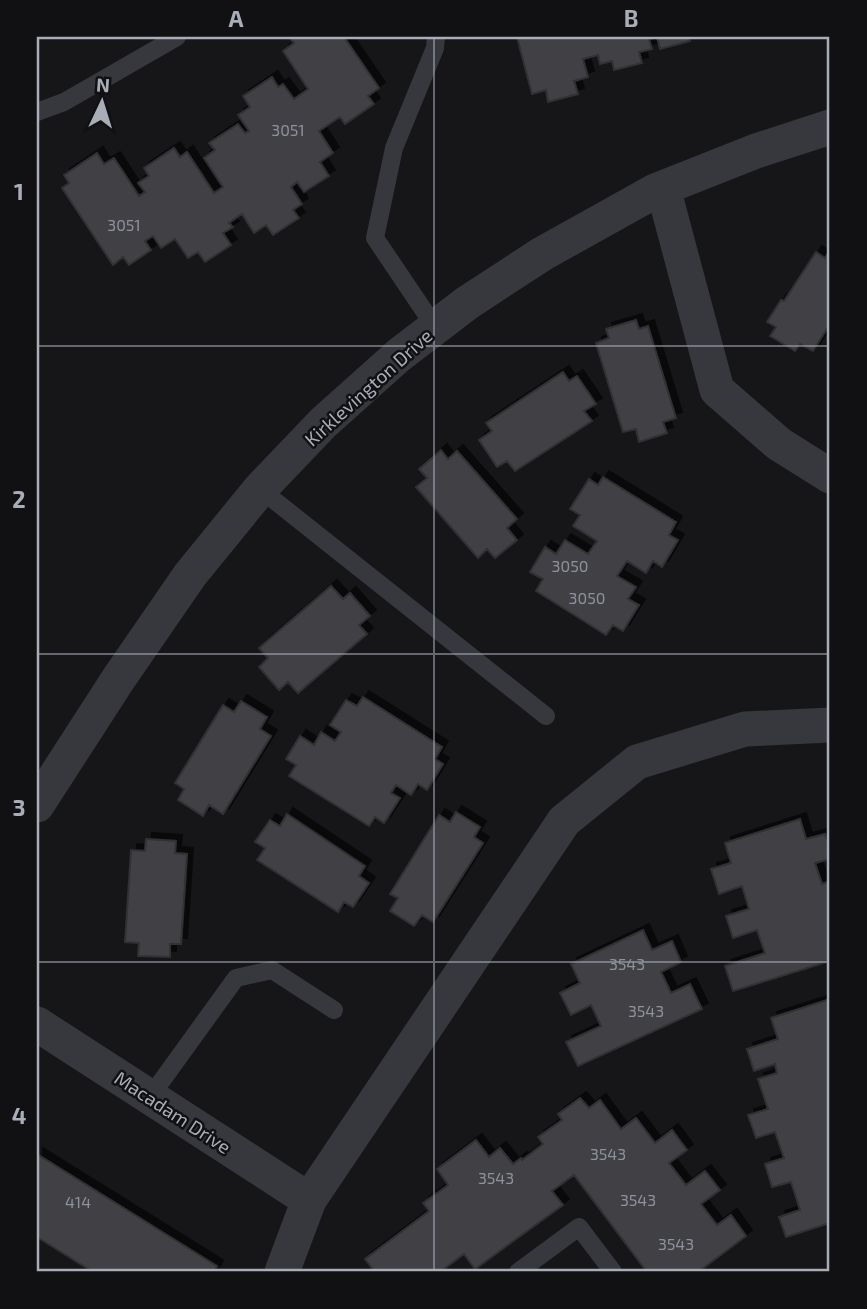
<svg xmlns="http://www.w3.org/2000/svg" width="867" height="1309" viewBox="0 0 867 1309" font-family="'Exo 2',sans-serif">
<defs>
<filter id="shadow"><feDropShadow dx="6" dy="-6" stdDeviation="0" flood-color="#0009"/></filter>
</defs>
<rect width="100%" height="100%" fill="#161618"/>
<path fill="#404145" stroke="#303034" stroke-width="2" filter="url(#shadow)" d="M 289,37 L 344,37 L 379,88 L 368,96 L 374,104 L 345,124 L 340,117 L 319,131 L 333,153 L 320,162 L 329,176 L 304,192 L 297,182 L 291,187 L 302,204 L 293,210 L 299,218 L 273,235 L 266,225 L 254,233 L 242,214 L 229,223 L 233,227 L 223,233 L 231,245 L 205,262 L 198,252 L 188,258 L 175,239 L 161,248 L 153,236 L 145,241 L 151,250 L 129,265 L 123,257 L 113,265 L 62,188 L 69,183 L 64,175 L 97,153 L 104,164 L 114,158 L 139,196 L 145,192 L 138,183 L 149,176 L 144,168 L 174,148 L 180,157 L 187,152 L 214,193 L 223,187 L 204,158 L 215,150 L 209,143 L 238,124 L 245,133 L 249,131 L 238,115 L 250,107 L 243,96 L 272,77 L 278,87 L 283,84 L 294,99 L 308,89 L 283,51 L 294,43 Z
M 517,37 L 689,37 L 690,41 L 660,49 L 657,37 L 649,39 L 652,49 L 639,52 L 642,63 L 614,70 L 612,61 L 600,64 L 598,55 L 583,59 L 588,77 L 574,81 L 578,94 L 548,102 L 546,90 L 532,94 Z
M 830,250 L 830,324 L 813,351 L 800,344 L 795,351 L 770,336 L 776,327 L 767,322 L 781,300 L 784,301 L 816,252 L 825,258 Z
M 636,320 L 639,329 L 648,326 L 676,418 L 663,422 L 667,433 L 639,442 L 636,429 L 623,432 L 596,343 L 609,338 L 606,329 Z
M 563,372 L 569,381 L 577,376 L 596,404 L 584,411 L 592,421 L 515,471 L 507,461 L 497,467 L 479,440 L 492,431 L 486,423 Z
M 441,450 L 448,459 L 457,451 L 517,519 L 507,528 L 517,540 L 495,558 L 487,549 L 478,558 L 416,487 L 427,478 L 419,469 Z
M 603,477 L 676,522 L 669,535 L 678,540 L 662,567 L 653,561 L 646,573 L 627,561 L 617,576 L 636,587 L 628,599 L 639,605 L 623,631 L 613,625 L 606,635 L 536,591 L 543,579 L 530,572 L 545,547 L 556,554 L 565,540 L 588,554 L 597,541 L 573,526 L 580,515 L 570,509 L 589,479 L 598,485 Z
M 331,586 L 343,599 L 350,593 L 370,616 L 359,625 L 367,634 L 298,693 L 288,682 L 279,690 L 259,667 L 268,658 L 259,648 Z
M 363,697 L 442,747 L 435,759 L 443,764 L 427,790 L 418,784 L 411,795 L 396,785 L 391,793 L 400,798 L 384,823 L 375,817 L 369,826 L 289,776 L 296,765 L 286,759 L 300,736 L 314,745 L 321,732 L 335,741 L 341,732 L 330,725 L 346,700 L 357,706 Z
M 241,701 L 267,717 L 260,729 L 271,736 L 223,814 L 209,805 L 203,816 L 178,800 L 184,789 L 175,783 L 223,705 L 234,712 Z
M 456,812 L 480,827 L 474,837 L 483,843 L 433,922 L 422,915 L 414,926 L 390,911 L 398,898 L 390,894 L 439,815 L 450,822 Z
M 287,814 L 365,866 L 359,876 L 369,883 L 353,907 L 344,902 L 338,912 L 257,860 L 265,848 L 255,842 L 270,820 L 280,826 Z
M 800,819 L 806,839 L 825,834 L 830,848 L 830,859 L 815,863 L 822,884 L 830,881 L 830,961 L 733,991 L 725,966 L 765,953 L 757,930 L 733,938 L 726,916 L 749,909 L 742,886 L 719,894 L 711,869 L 731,863 L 725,843 Z
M 146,839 L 176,841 L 175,853 L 187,854 L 181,944 L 170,944 L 170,957 L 138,956 L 139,943 L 125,942 L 131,850 L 145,851 Z
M 643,930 L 652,950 L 672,941 L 681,962 L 661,972 L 671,993 L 690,984 L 702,1009 L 578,1066 L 566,1042 L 601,1026 L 591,1005 L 571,1015 L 560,993 L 580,983 L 571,964 Z
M 830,999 L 830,1223 L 786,1237 L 779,1217 L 800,1210 L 791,1182 L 772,1187 L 765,1164 L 784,1158 L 775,1132 L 756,1138 L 748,1115 L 768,1109 L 758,1079 L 777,1073 L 775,1064 L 754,1071 L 747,1049 L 778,1039 L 771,1018 Z
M 580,1098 L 589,1108 L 600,1100 L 621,1129 L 636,1118 L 655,1143 L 672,1130 L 687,1150 L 669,1163 L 686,1185 L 705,1171 L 720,1190 L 701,1204 L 717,1225 L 731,1215 L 746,1236 L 698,1272 L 647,1272 L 574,1175 L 552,1191 L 563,1205 L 475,1269 L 464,1254 L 440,1272 L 372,1272 L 374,1271 L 365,1259 L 429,1211 L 423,1203 L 448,1185 L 437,1169 L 476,1140 L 489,1157 L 500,1148 L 513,1164 L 521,1158 L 522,1160 L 543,1144 L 538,1137 L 562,1120 L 558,1114 Z
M 37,1154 L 217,1266 L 214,1272 L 93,1272 L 37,1237 Z"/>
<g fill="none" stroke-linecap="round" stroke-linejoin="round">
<path stroke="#37383d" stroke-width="18" d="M 37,112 L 64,102 L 177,37
M 435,327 L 375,238 L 394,148 L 435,48 L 436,37
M 260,489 L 546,716
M 150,1097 L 236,978 L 272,970 L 334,1010
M 518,1272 L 579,1227 L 613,1272"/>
<path stroke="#37383d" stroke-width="35" d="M 663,188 L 717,390 L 779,444 L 830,476
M 37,805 L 119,678 L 190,575 L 260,489 L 323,423 L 399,355 L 467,303 L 542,254 L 655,191 L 756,151 L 830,127
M 37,1024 L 309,1200
M 282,1272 L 309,1200 L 564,821 L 637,762 L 745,729 L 830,725"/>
</g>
<path fill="none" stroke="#a8adb8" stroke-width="2" stroke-opacity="0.55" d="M 434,37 L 434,1272M 37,346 L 830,346M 37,654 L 830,654M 37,962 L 830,962"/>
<g text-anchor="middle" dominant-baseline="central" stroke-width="5" stroke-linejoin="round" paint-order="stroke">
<g font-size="16" fill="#8e929b">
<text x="288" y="129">3051</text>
<text x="124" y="224">3051</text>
<text x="570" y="565">3050</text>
<text x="587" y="597">3050</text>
<text x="627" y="963">3543</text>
<text x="646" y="1010">3543</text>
<text x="608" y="1153">3543</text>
<text x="496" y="1177">3543</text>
<text x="638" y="1199">3543</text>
<text x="78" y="1201">414</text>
<text x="676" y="1243">3543</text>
</g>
<g font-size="19" fill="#a8adb8" stroke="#111113">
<text transform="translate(368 387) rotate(-42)">Kirklevington Drive</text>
<text transform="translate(173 1112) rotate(33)">Macadam Drive</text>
</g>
</g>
<rect width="867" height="1309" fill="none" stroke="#111113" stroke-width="77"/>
<g transform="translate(102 102) rotate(4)" stroke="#111113" stroke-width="5" paint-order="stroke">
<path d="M0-5L12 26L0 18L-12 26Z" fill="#a8adb8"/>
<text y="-10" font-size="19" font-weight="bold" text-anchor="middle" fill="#a8adb8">N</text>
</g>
<rect x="38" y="38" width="790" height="1232" fill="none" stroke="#a8adb8" stroke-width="2.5"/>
<g font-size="23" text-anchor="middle" font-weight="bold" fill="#a8adb8">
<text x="236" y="27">A</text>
<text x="631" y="27">B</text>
<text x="19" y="200">1</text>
<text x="19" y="508">2</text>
<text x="19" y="816">3</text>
<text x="19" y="1124">4</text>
</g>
</svg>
